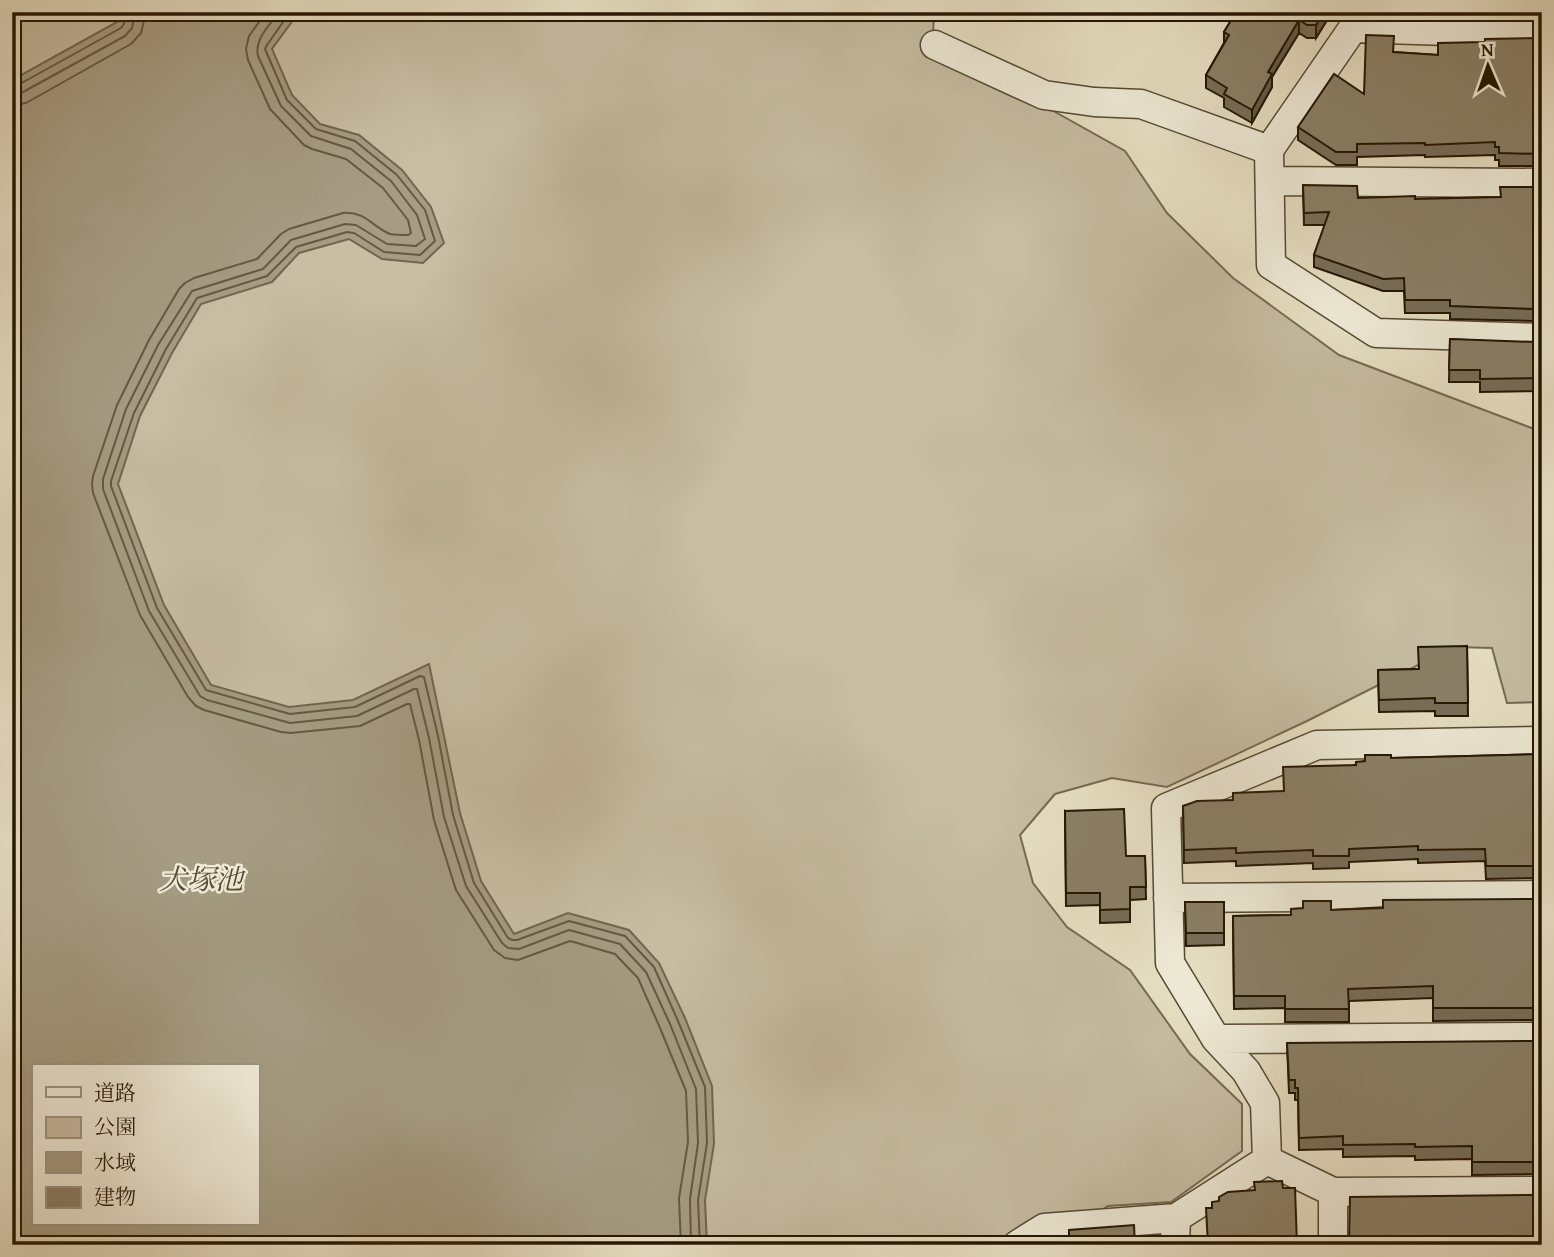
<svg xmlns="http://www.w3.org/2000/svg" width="1554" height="1257" viewBox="0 0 1554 1257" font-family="'Gentium Book Plus','Noto Serif JP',serif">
<rect width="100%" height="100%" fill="#e8e1c5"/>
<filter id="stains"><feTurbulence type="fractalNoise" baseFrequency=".00286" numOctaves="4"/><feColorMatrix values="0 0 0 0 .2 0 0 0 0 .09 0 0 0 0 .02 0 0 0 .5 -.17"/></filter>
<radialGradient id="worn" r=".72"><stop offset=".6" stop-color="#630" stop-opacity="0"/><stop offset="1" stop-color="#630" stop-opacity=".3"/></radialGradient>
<path fill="#c7bea4" stroke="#766a53" stroke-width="2" d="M 12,12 L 934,12 L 933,36 L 1032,99 L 1125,151 L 1167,213 L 1233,278 L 1339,355 L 1542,432 L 1542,702 L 1507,703 L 1492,648 L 1454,647 L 1307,721 L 1167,787 L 1112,778 L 1055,794 L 1020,835 L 1033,883 L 1067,927 L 1130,970 L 1190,1054 L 1242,1104 L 1242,1151 L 1171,1202 L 1108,1206 L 1049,1245 L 12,1245 L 12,1095 L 33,1224 L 257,1224 L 257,1066 L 179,745 L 12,176 Z
M 1387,12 L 1537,12 L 1533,17 L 1519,25 L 1389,18 Z"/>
<path fill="#a59c83" stroke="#71664f" stroke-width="2" fill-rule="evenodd" d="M 120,12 L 299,12 L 272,49 L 292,95 L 320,124 L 359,135 L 402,170 L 431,207 L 444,243 L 423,263 L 382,259 L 349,239 L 299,253 L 272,282 L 201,304 L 172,353 L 140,416 L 118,484 L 164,605 L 211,685 L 289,707 L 353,700 L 429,664 L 460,813 L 481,881 L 514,934 L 568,913 L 629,930 L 659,963 L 685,1018 L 712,1086 L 714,1144 L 705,1200 L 707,1245 L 12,1245 L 12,80 L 117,22 ZM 33,1066 L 257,1066 L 257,1224 L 33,1224 Z"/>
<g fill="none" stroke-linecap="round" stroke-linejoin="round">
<path stroke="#645942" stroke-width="2" d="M 266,12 L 249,36 L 246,49 L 248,60 L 270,109 L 304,145 L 312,149 L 346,159 L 383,188 L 408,220 L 411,233 L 408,235 C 403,235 396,235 390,234 C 372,227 366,211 343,213 L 289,229 L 281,234 L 257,259 L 194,278 L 185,283 L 179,289 L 149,340 L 117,405 L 93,476 L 92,484 L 93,493 L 140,615 L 188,697 L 196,706 L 204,710 L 281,732 L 291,733 L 360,726 L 407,704 L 410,704 L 419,740 L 434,820 L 456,890 L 494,950 L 505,958 L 518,960 L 570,941 L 615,954 L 638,978 L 660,1028 L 686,1091 L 688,1142 L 679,1198 L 681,1245
M 279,12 C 270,25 254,39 258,56 L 281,106 L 311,136 L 351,149 L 391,181 L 417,215 L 425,239 L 416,246 L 387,244 L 356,225 L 345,224 L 291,240 L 263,269 L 192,291 L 158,345 L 126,409 L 103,479 L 103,489 L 149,611 L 200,696 L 207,700 L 290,723 L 357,716 L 414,689 L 417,689 L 429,738 L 444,817 L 466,886 L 502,943 L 508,948 L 519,949 L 569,930 L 620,944 L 646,972 L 670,1024 L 696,1089 L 698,1143 L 690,1199 L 691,1245
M 290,12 L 267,45 L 265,49 L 287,100 L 316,129 L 355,141 L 397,175 L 425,210 L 435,241 L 420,255 L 384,252 L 354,233 L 347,232 L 296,247 L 267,276 L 197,298 L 166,349 L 134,413 L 111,481 L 111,486 L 157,608 L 206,690 L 290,714 L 355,707 L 420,676 L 424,677 L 438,736 L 453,815 L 474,883 L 508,938 L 512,940 L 517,940 L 569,921 L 625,936 L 654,967 L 678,1021 L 705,1087 L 707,1143 L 698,1200 L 700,1245
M 12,86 L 18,85 L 121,28 L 124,24 L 127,12
M 12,95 L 23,92 L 125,36 L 132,28 L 135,12
M 12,105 L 26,103 L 131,44 L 141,33 L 146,12"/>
<defs>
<path id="minor" d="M 1362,15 L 1353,28 L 1542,34
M 1353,28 L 1269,150 L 1271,265 L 1376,333 L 1542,338
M 935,45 L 1044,95 L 1094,102 L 1141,104 L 1269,150
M 1270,181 L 1542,183
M 1542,741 L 1317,745 L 1166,808 L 1170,963 L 1216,1039 L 1542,1037
M 1168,898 L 1542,895
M 1216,1039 L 1246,1071 L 1265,1103 L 1267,1160 L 1333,1192 L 1542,1191
M 1017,1245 L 1044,1228 L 1176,1218 L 1267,1160
M 1175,1245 L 1176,1218
M 1333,1245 L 1333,1192"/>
</defs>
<use href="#minor" stroke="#554933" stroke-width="31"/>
<use href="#minor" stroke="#f0ecd9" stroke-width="28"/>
</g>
<path fill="#776e59" stroke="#241602" stroke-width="2" d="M 1236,12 L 1332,12 L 1316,38 L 1307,38 L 1299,33 L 1272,77 L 1272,87 L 1252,123 L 1224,107 L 1224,98 L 1206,88 L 1206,75 L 1224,43 L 1224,32 Z
M 1542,38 L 1542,166 L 1499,166 L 1499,160 L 1495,160 L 1495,155 L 1425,157 L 1425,155 L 1357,157 L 1357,165 L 1336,165 L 1298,140 L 1298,127 L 1364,94 L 1394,52 L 1438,55 L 1485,42 Z
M 1303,185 L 1358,198 L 1415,199 L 1500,197 L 1542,187 L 1542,312 L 1534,313 L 1534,321 L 1450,319 L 1450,313 L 1405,313 L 1404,291 L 1383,291 L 1314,267 L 1314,255 L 1325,225 L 1304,225 Z
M 1450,339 L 1542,344 L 1542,391 L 1480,392 L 1480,382 L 1449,382 Z
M 1467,646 L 1468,716 L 1435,716 L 1435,711 L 1379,712 L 1378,670 L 1418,669 Z
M 1542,754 L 1542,878 L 1486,879 L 1485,861 L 1418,863 L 1418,859 L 1349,862 L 1349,868 L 1313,869 L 1313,863 L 1236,866 L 1236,861 L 1184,863 L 1183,806 L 1233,800 L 1284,791 L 1365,761 L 1391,758 Z
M 1065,811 L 1126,856 L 1145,856 L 1146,899 L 1130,900 L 1130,922 L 1100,923 L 1100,905 L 1066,906 Z
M 1542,899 L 1542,1013 L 1534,1013 L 1534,1020 L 1433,1021 L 1433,998 L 1349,1001 L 1349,1022 L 1285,1022 L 1285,1008 L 1234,1009 L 1233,916 L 1291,915 L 1331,910 Z
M 1185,902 L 1224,902 L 1224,945 L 1186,946 Z
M 1287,1043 L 1542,1045 L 1542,1170 L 1534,1170 L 1534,1174 L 1472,1175 L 1472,1159 L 1415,1160 L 1415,1156 L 1343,1157 L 1343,1149 L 1299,1150 L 1298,1100 L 1295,1100 L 1295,1093 L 1289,1093 Z"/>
<path fill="#615a48" stroke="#241602" stroke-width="2" d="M 1324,12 L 1332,12 L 1316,38 L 1316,25 Z
M 1299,20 L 1299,33 L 1272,77 L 1272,87 L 1252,123 L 1252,110 L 1268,72 Z"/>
<path fill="#8a8067" stroke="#241602" stroke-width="2" d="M 1236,12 L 1324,12 L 1316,25 L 1307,25 L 1299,20 L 1268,72 L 1272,74 L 1252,110 L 1224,94 L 1227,88 L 1206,75 L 1229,35 L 1224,32 Z
M 1366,35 L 1394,36 L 1393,52 L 1438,55 L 1438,43 L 1485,42 L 1485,39 L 1542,38 L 1542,154 L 1499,153 L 1499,147 L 1495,147 L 1495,142 L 1425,145 L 1425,143 L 1357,144 L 1357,152 L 1336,152 L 1298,127 L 1334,74 L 1364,94 Z
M 1303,185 L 1357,186 L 1358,198 L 1415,196 L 1415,199 L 1501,197 L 1500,187 L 1542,187 L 1542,299 L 1534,300 L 1534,309 L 1450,306 L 1450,300 L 1405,300 L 1404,278 L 1383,279 L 1314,255 L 1329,212 L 1304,213 Z
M 1450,339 L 1535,342 L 1535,345 L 1542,344 L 1542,378 L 1480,379 L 1480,370 L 1449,370 Z
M 1467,646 L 1468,703 L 1435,703 L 1435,698 L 1379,700 L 1378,670 L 1419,669 L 1418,647 Z
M 1542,754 L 1542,866 L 1486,866 L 1485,849 L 1418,850 L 1418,846 L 1349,849 L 1349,856 L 1313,856 L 1313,850 L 1236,853 L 1236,848 L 1184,850 L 1183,806 L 1197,801 L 1233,800 L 1233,793 L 1284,791 L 1283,767 L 1356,765 L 1356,762 L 1365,761 L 1365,755 L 1391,755 L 1391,758 Z
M 1124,809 L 1126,856 L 1145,856 L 1146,887 L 1130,887 L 1130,909 L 1100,910 L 1100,893 L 1066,893 L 1065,811 Z
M 1542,899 L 1542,1000 L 1534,1000 L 1534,1008 L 1433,1008 L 1433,986 L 1348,989 L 1349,1009 L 1285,1009 L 1285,996 L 1234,996 L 1233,916 L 1291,915 L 1291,909 L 1303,908 L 1303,901 L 1331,901 L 1331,910 L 1383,908 L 1383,900 Z
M 1185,902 L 1224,902 L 1224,933 L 1186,933 Z
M 1535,1041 L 1535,1046 L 1542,1045 L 1542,1158 L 1534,1158 L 1534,1162 L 1472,1162 L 1472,1146 L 1415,1147 L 1415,1144 L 1343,1145 L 1343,1136 L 1299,1138 L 1298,1088 L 1295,1088 L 1295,1080 L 1289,1080 L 1287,1043 Z
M 1282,1181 L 1283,1188 L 1295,1188 L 1297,1245 L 1208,1245 L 1206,1208 L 1212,1208 L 1212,1202 L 1219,1201 L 1219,1197 L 1228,1192 L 1255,1190 L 1254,1182 Z
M 1535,1195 L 1535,1206 L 1542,1206 L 1542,1245 L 1349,1245 L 1350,1197 Z
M 1134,1225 L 1135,1245 L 1069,1245 L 1069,1230 Z"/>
<g text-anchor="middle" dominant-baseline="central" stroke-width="5" stroke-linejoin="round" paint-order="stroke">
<g font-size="28" font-style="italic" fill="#584c36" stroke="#f0ecd9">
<text x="201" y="878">犬塚池</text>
</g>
</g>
<rect width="1554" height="1257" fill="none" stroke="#e8e1c5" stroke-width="42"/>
<rect x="14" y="14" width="1526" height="1229" fill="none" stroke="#241602" stroke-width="3.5"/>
<rect x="21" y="21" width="1512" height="1215" fill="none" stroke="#241602" stroke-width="2"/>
<rect x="32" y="1064" width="228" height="161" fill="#f0ecd9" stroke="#9e9683" stroke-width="2"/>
<rect x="46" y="1087" width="35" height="10" fill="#f0ecd9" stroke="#9e9683" stroke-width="2"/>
<text x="94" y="1100" font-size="21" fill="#241602">道路</text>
<rect x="46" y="1117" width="35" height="21" fill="#c7bea4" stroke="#9e9683" stroke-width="2"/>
<text x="94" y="1134" font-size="21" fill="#241602">公園</text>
<rect x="46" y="1152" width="35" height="21" fill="#a59c83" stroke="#9e9683" stroke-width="2"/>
<text x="94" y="1170" font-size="21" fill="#241602">水域</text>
<rect x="46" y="1187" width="35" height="21" fill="#8a8067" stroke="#9e9683" stroke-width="2"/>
<text x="94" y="1204" font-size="21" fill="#241602">建物</text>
<g transform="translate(1488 66) rotate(358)" stroke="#f0ecd9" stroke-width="5" paint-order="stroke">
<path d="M0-5L12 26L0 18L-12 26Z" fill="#241602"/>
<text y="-10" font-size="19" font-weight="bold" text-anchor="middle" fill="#241602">N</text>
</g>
<rect width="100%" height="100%" filter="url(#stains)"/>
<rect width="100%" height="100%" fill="url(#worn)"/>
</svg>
